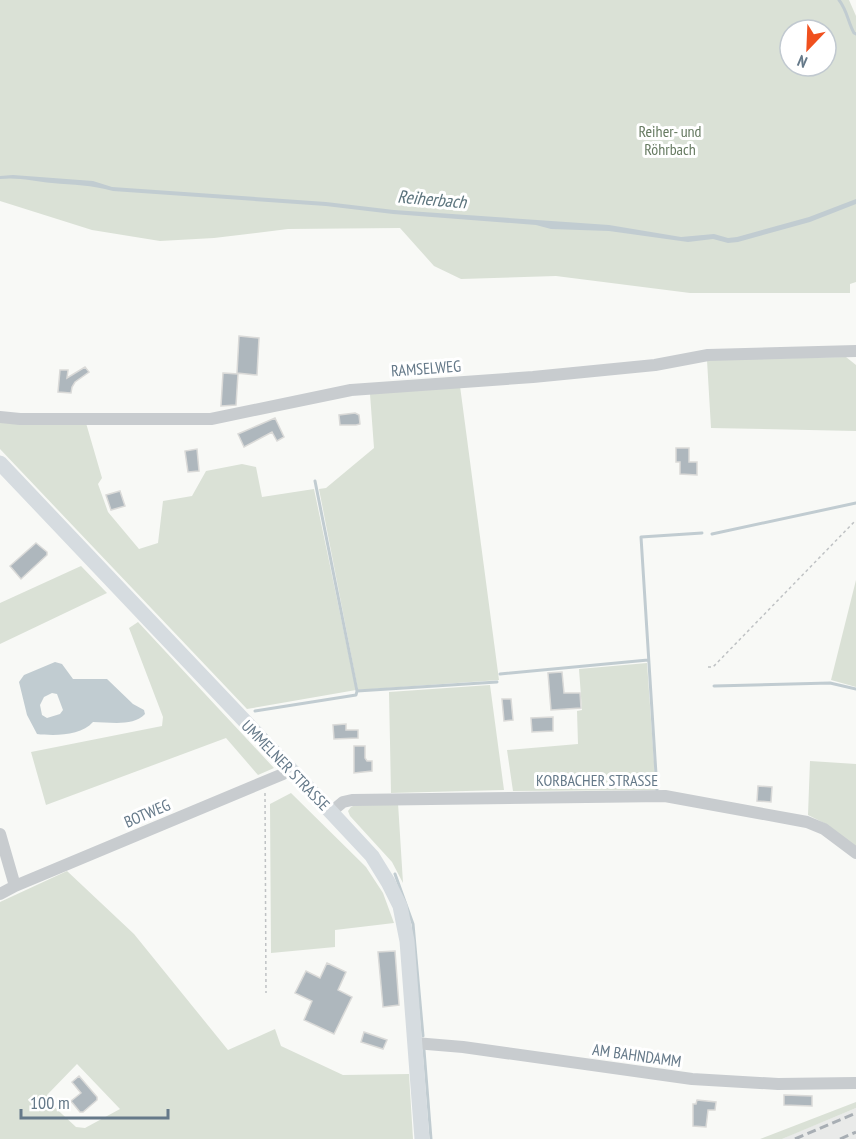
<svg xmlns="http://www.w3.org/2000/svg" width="856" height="1139" viewBox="0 0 856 1139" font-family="'PT Sans Narrow',sans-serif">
<rect width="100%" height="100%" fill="#f8f9f6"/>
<path fill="#e9eae9" d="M 856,1108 L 856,1139 L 782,1139 L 793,1134 Z"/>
<path fill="#dae1d6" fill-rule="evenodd" d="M 0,0 L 849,0 L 856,16 L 856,282 L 850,284 L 850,293 L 690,293 L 556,276 L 461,279 L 434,266 L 400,228 L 288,229 L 214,238 L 160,241 L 92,230 L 0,201 ZM 790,30 L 826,30 L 826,66 L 790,66 Z
M 846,357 L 856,365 L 856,431 L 711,428 L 707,360 Z
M 460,386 L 499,680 L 358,690 L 319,489 L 326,488 L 374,448 L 370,394 Z
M 0,421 L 86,423 L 102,478 L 98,484 L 108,512 L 139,549 L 158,543 L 163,501 L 192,496 L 206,471 L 242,464 L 256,467 L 262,497 L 314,489 L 356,690 L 247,709 L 0,449 Z
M 81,566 L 107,593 L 0,644 L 0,603 Z
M 856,580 L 856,687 L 831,680 Z
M 138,622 L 274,768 L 258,775 L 226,738 L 46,805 L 31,752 L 162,726 L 163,717 L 129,628 Z
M 647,663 L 656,790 L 513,791 L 507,750 L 578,744 L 577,711 L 582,710 L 579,669 Z
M 490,685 L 504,790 L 391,793 L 389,692 Z
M 810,761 L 856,764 L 856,849 L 826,824 L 808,815 Z
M 291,793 L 366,867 L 383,893 L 394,923 L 335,930 L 335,947 L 271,953 L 270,804 Z
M 398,803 L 403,883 L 392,862 L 350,816 L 348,811 L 351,807 L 357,804 Z
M 67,871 L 134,934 L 228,1050 L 275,1029 L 281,1046 L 343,1075 L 409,1074 L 413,1139 L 0,1139 L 0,902 ZM 77,1064 L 120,1109 L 85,1128 L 76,1127 L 48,1101 L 47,1095 Z
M 856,1102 L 856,1108 L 782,1139 L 760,1139 Z"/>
<path fill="#c1ccd1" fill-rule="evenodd" d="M 13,175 L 93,181 L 112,187 L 326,202 L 394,210 L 609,225 L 681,237 L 714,234 L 728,238 L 737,237 L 809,217 L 856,199 L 856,204 L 810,222 L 738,242 L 728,243 L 713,239 L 688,242 L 609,231 L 551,229 L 536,225 L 393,214 L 326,206 L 113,191 C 91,185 74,185 52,183 C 34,181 18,177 0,179 L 0,176 Z
M 55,662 L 62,664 L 73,679 L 107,679 L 133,704 L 144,710 L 145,714 C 133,727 109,722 93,722 C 81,736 54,736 37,734 L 27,715 L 19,682 L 24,675 ZM 52,693 L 57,694 L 63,710 L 60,714 L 47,718 L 42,715 L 40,705 L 44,697 Z"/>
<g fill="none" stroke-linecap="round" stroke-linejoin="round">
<path stroke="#c1ccd1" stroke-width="3" d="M 839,0 C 847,10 848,22 854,33 L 856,34
M 315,481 L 357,691
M 712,534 L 856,503
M 500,674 L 648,660
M 714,686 L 830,683 L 856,689
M 255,711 L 356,695 L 357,691 L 497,682
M 657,790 L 641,537 L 702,533
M 395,874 L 413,924 L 423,1036
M 424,1050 L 431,1139"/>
</g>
<path fill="#aeb7bd" stroke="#dadad8" stroke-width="1.5" d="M 239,336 L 259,338 L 257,375 L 237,373 Z
M 85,367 L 89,372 L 75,382 L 72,387 L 71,393 L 58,392 L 60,370 L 68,370 L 67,378 Z
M 223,373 L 238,374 L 236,405 L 221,406 Z
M 355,413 L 359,415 L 360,424 L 356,425 L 340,425 L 339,415 Z
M 275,418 L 284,437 L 277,441 L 272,432 L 244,447 L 238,434 Z
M 676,448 L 689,448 L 689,462 L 697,462 L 697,475 L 680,474 L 680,462 L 676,462 Z
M 197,449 L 199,471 L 188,472 L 185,451 Z
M 120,491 L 125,506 L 111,510 L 106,495 Z
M 36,543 L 47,552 L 47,555 L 21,579 L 10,566 Z
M 562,672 L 564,693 L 580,693 L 581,708 L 551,710 L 548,673 Z
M 502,699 L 511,699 L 513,720 L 504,721 Z
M 553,717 L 553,731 L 532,732 L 531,718 Z
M 346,724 L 346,730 L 358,730 L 358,738 L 334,739 L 333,725 Z
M 354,746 L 365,746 L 365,758 L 367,761 L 372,761 L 372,771 L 354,773 Z
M 758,786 L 772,787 L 771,802 L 757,801 Z
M 395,951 L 399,1005 L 383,1007 L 378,952 Z
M 327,963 L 346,972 L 338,990 L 352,997 L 334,1034 L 304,1020 L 312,1001 L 295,993 L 306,971 L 320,978 Z
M 364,1032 L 387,1040 L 383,1049 L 361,1042 Z
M 79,1076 L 97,1097 L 97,1100 L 83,1112 L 80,1112 L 71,1101 L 81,1093 L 72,1082 Z
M 784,1095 L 812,1096 L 812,1106 L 784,1105 Z
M 697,1100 L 716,1102 L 715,1110 L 708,1110 L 706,1127 L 693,1126 L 693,1104 L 696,1104 Z"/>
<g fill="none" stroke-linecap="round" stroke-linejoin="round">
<path stroke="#bfc2c4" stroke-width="1.5" stroke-dasharray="3 3" stroke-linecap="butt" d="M 708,667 L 713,667 L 856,520
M 265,793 L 266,993"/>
<path stroke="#c8cccf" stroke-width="12" d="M 0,417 L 20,419 L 211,419 L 351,390 L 533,377 L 655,365 L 708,355 L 856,351
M 331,812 L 343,802 L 352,800 L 665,796 L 807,822 L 824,829 L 856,853
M 0,834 L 15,886
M 0,894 L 15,886 L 283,774 L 289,769
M 415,1043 L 463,1047 L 692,1079 L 778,1084 L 856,1083"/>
<path stroke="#d6dce0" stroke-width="15" d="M 0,463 L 331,812 L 372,856 L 388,882 L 400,906 L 407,941 L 422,1139"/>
<path stroke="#a8aeb4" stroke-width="3" stroke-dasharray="9 4.5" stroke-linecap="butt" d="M 795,1139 L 856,1113
M 840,1139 L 856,1132"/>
</g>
<g text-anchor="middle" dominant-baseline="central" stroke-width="6" stroke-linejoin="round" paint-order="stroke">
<g font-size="16" fill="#667a61" stroke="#fff">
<text x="670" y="131">Reiher- und<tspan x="670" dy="18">Röhrbach</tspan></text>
</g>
<g font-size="16" fill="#657989" stroke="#fff">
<text transform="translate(426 368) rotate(-4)">RAMSELWEG</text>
<text transform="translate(286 765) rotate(46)">UMMELNER STRASSE</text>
<text x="597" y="780">KORBACHER STRASSE</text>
<text transform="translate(147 813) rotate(-23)">BOTWEG</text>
<text transform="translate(637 1055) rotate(8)">AM BAHNDAMM</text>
</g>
<g font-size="18" font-style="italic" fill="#5c747d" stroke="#fff">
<text transform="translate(432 199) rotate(5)">Reiherbach</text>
</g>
</g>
<g transform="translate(808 48) rotate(203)"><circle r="28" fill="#ffffff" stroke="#c1c9d0" stroke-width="1.5"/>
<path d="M0-4.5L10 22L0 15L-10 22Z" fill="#f0501e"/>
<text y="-9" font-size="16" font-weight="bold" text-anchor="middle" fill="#657989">N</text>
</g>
<path d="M21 1109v9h147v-9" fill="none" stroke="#657989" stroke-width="3"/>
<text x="30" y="1109" font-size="18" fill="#657989" stroke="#ffffff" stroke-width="4.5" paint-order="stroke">100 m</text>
</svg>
